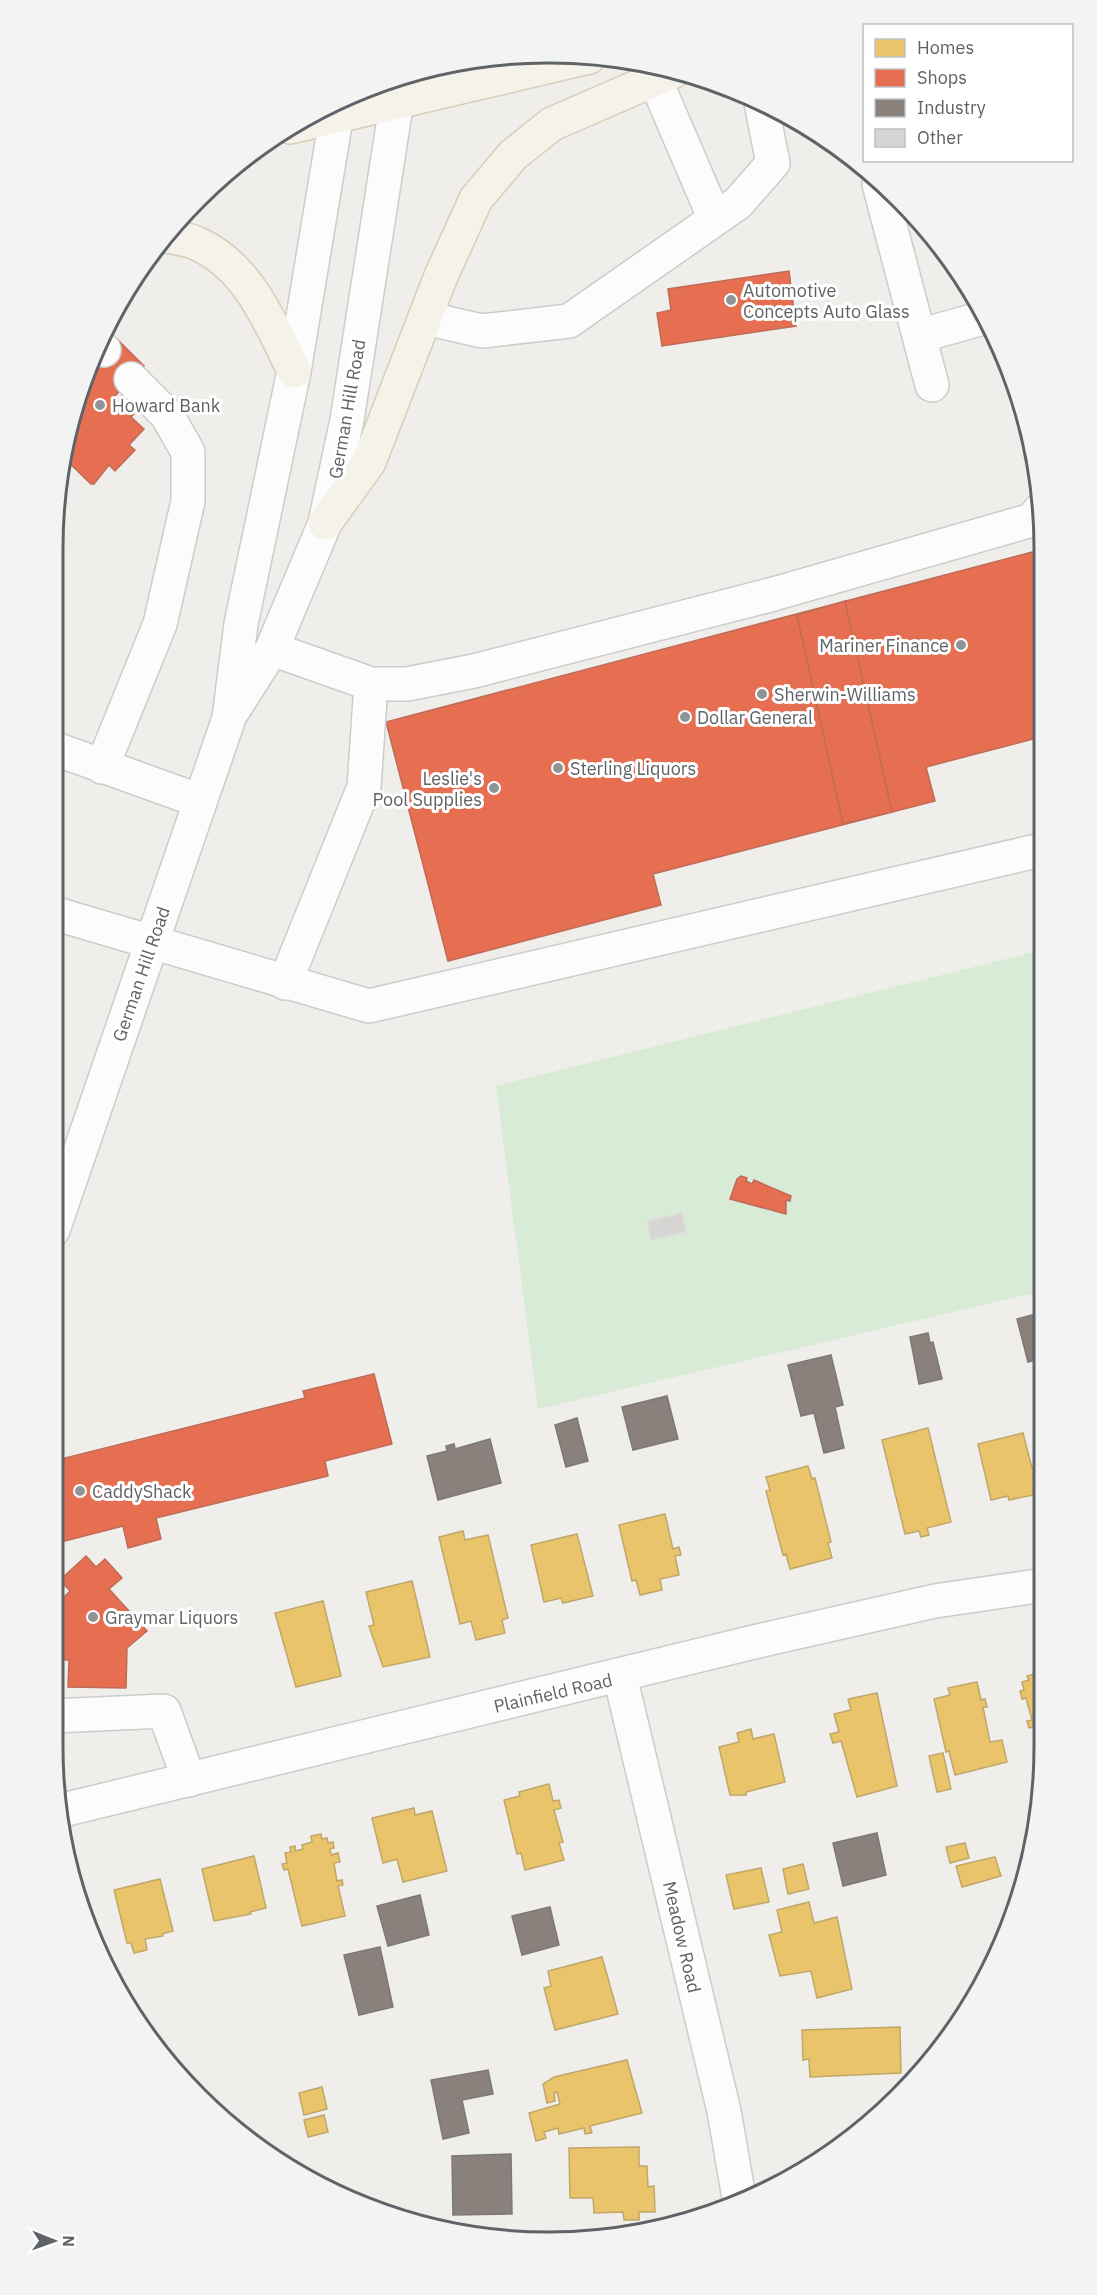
<svg xmlns="http://www.w3.org/2000/svg" width="1097" height="2295" viewBox="0 0 1097 2295" font-family="'IBM Plex Sans',sans-serif">
<rect width="100%" height="100%" fill="#efeeea"/>
<path fill="#d8ebd6" d="M 1042,950 L 1043,1291 L 538,1409 L 496,1086 Z"/>
<path fill="#e9c46a" stroke="#c0a769" stroke-width="1.5" d="M 928,1428 L 951,1522 L 927,1528 L 929,1535 L 921,1537 L 919,1531 L 905,1534 L 882,1440 Z
M 1023,1433 L 1032,1468 L 1038,1466 L 1039,1475 L 1033,1477 L 1038,1494 L 1009,1500 L 1008,1496 L 991,1500 L 978,1444 Z
M 808,1466 L 812,1479 L 815,1478 L 831,1542 L 828,1543 L 832,1558 L 790,1569 L 786,1554 L 783,1555 L 766,1491 L 770,1490 L 766,1477 Z
M 665,1514 L 673,1549 L 679,1547 L 681,1555 L 675,1556 L 679,1575 L 660,1579 L 662,1590 L 640,1595 L 636,1580 L 632,1581 L 619,1525 Z
M 463,1531 L 465,1540 L 488,1535 L 508,1618 L 502,1620 L 505,1633 L 476,1640 L 471,1621 L 460,1624 L 439,1537 Z
M 577,1534 L 593,1596 L 563,1603 L 561,1598 L 544,1602 L 531,1545 Z
M 412,1581 L 430,1657 L 383,1667 L 369,1626 L 374,1625 L 366,1592 Z
M 323,1601 L 341,1676 L 296,1687 L 275,1613 Z
M 1044,1671 L 1044,1755 L 1040,1755 L 1034,1727 L 1029,1728 L 1027,1721 L 1032,1720 L 1026,1698 L 1022,1699 L 1020,1691 L 1024,1690 L 1022,1682 L 1029,1680 L 1027,1676 L 1034,1674 L 1037,1677 L 1036,1673 Z
M 977,1682 L 981,1700 L 985,1699 L 987,1707 L 983,1707 L 990,1742 L 1002,1740 L 1007,1762 L 955,1775 L 949,1751 L 946,1752 L 934,1699 L 950,1695 L 948,1688 Z
M 877,1693 L 897,1786 L 857,1797 L 841,1741 L 833,1743 L 830,1734 L 839,1732 L 834,1714 L 851,1710 L 848,1699 Z
M 751,1729 L 753,1739 L 774,1734 L 785,1782 L 746,1792 L 746,1795 L 730,1795 L 719,1747 L 739,1742 L 737,1733 Z
M 943,1753 L 951,1789 L 937,1792 L 929,1756 Z
M 549,1784 L 553,1801 L 559,1800 L 561,1808 L 554,1810 L 563,1842 L 559,1843 L 564,1860 L 525,1870 L 521,1853 L 517,1854 L 504,1800 L 520,1796 L 519,1792 Z
M 414,1808 L 415,1815 L 432,1811 L 447,1871 L 403,1882 L 397,1859 L 383,1863 L 372,1818 Z
M 321,1834 L 322,1839 L 327,1838 L 328,1843 L 333,1842 L 334,1848 L 330,1849 L 331,1855 L 338,1853 L 340,1862 L 334,1863 L 337,1881 L 342,1880 L 343,1885 L 338,1886 L 345,1916 L 302,1926 L 288,1869 L 284,1870 L 282,1864 L 287,1863 L 285,1853 L 291,1852 L 290,1847 L 295,1846 L 295,1851 L 303,1849 L 302,1845 L 312,1842 L 311,1836 Z
M 965,1843 L 969,1858 L 950,1863 L 946,1847 Z
M 254,1856 L 266,1908 L 250,1912 L 251,1914 L 214,1921 L 202,1869 Z
M 995,1857 L 1001,1876 L 962,1887 L 956,1866 Z
M 803,1864 L 809,1889 L 788,1894 L 783,1869 Z
M 761,1868 L 769,1902 L 734,1909 L 726,1875 Z
M 160,1879 L 173,1931 L 162,1934 L 163,1936 L 145,1939 L 147,1950 L 134,1953 L 131,1943 L 127,1943 L 114,1890 Z
M 809,1902 L 814,1923 L 837,1917 L 852,1989 L 817,1998 L 811,1971 L 780,1976 L 769,1935 L 782,1932 L 777,1910 Z
M 602,1957 L 618,2014 L 555,2030 L 544,1988 L 551,1986 L 548,1971 Z
M 900,2027 L 901,2073 L 810,2077 L 809,2059 L 803,2060 L 802,2030 Z
M 627,2060 L 642,2113 L 590,2126 L 592,2133 L 585,2134 L 584,2128 L 559,2134 L 558,2128 L 544,2132 L 546,2138 L 536,2141 L 529,2113 L 560,2104 L 557,2092 L 554,2093 L 555,2101 L 547,2103 L 543,2084 L 554,2077 Z
M 322,2087 L 327,2109 L 304,2115 L 299,2093 Z
M 324,2115 L 328,2132 L 308,2137 L 304,2120 Z
M 639,2147 L 639,2166 L 647,2166 L 648,2187 L 654,2186 L 655,2212 L 639,2212 L 639,2220 L 624,2220 L 623,2212 L 594,2213 L 593,2198 L 570,2198 L 569,2148 Z"/>
<path fill="#e76f51" stroke="#be6b58" stroke-width="1.5" d="M 789,271 L 796,326 L 662,346 L 657,313 L 671,310 L 668,289 Z
M 116,338 L 144,366 L 115,396 L 134,414 L 131,417 L 144,429 L 129,445 L 135,450 L 115,471 L 109,465 L 94,484 L 91,484 L 62,456 L 62,452 L 88,367 Z
M 1040,550 L 1041,737 L 926,767 L 935,801 L 653,874 L 661,905 L 448,961 L 386,722 Z
M 845,601 L 892,812 L 843,824 L 797,615 Z
M 741,1176 L 747,1178 L 746,1181 L 752,1184 L 754,1180 L 791,1196 L 790,1201 L 786,1200 L 786,1214 L 730,1199 L 737,1179 Z
M 374,1374 L 392,1444 L 325,1461 L 328,1476 L 156,1518 L 161,1539 L 128,1548 L 123,1526 L 53,1544 L 53,1461 L 305,1398 L 303,1391 Z
M 86,1556 L 96,1567 L 105,1559 L 122,1578 L 109,1589 L 147,1631 L 127,1648 L 126,1688 L 68,1687 L 69,1660 L 53,1659 L 53,1604 L 57,1604 L 70,1591 L 60,1580 Z"/>
<path fill="#8a817c" stroke="#7d7876" stroke-width="1.5" d="M 1043,1312 L 1043,1358 L 1028,1362 L 1017,1319 Z
M 928,1333 L 930,1343 L 933,1342 L 942,1379 L 919,1384 L 910,1337 Z
M 831,1355 L 843,1405 L 835,1407 L 844,1448 L 824,1453 L 814,1413 L 801,1416 L 788,1365 Z
M 667,1396 L 678,1439 L 633,1450 L 622,1407 Z
M 577,1418 L 588,1461 L 566,1467 L 555,1425 Z
M 490,1439 L 501,1483 L 438,1500 L 427,1456 L 447,1451 L 446,1446 L 454,1444 L 455,1449 Z
M 877,1833 L 886,1875 L 843,1886 L 833,1843 Z
M 420,1895 L 429,1935 L 388,1946 L 377,1906 Z
M 550,1907 L 559,1945 L 522,1955 L 512,1916 Z
M 380,1947 L 393,2007 L 359,2015 L 344,1955 Z
M 488,2070 L 493,2094 L 462,2100 L 469,2133 L 443,2139 L 431,2080 Z
M 511,2154 L 512,2214 L 453,2215 L 452,2156 Z"/>
<path fill="#d6d5d3" stroke="#deddd9" stroke-width="1.5" d="M 682,1213 L 686,1232 L 651,1240 L 647,1221 Z"/>
<g fill="none" stroke-linecap="round" stroke-linejoin="round">
<defs>
<path id="minor" d="M 654,77 L 715,219
M 879,184 L 932,385
M 425,318 L 482,331 L 569,321 L 738,203 L 773,163 L 761,103
M 919,336 L 983,318
M 98,345 L 104,350
M 272,649 L 371,684 L 407,684 L 474,671 L 770,595 L 1032,520 L 1040,510
M 234,709 L 272,649 L 325,523 L 347,420 L 397,100 L 398,78
M 53,748 L 200,801
M 102,767 L 160,624 L 188,501 L 188,452 L 167,415 L 131,379
M 53,913 L 369,1006 L 1041,850
M 285,983 L 364,787 L 371,684
M 53,1230 L 229,718 L 241,624 L 294,371 L 339,101
M 620,1676 L 724,2111 L 739,2198
M 53,1716 L 164,1711 L 189,1780
M 63,1810 L 758,1641 L 935,1601 L 1044,1585"/>
<path id="major" d="M 290,127 L 589,57
M 166,236 C 177,238 189,239 198,244 C 249,267 271,324 294,371
M 325,523 L 369,462 L 441,276 L 476,199 L 513,155 L 552,124 L 674,71"/>
</defs>
<use href="#minor" stroke="#cbcccc" stroke-width="36"/>
<use href="#major" stroke="#d7ceb8" stroke-width="36"/>
<use href="#minor" stroke="#fdfcfc" stroke-width="33"/>
<use href="#major" stroke="#f4f2e9" stroke-width="33"/>
</g>
<g fill="#919496" stroke="#fff" stroke-width="2">
<circle cx="731" cy="300" r="6"/>
<circle cx="100" cy="405" r="6"/>
<circle cx="961" cy="645" r="6"/>
<circle cx="762" cy="694" r="6"/>
<circle cx="685" cy="717" r="6"/>
<circle cx="558" cy="768" r="6"/>
<circle cx="494" cy="788" r="6"/>
<circle cx="80" cy="1491" r="6"/>
<circle cx="93" cy="1617" r="6"/>
</g>
<g text-anchor="middle" dominant-baseline="central" stroke-width="6" stroke-linejoin="round" paint-order="stroke">
<g font-size="18" fill="#5f6368" stroke="#fff" text-anchor="start">
<text x="743" y="290">Automotive<tspan x="743" dy="21">Concepts Auto Glass</tspan></text>
<text x="112" y="405">Howard Bank</text>
<text x="949" y="645" text-anchor="end">Mariner Finance</text>
<text x="774" y="694">Sherwin-Williams</text>
<text x="697" y="717">Dollar General</text>
<text x="570" y="768">Sterling Liquors</text>
<text x="482" y="778" text-anchor="end">Leslie's<tspan x="482" dy="21">Pool Supplies</tspan></text>
<text x="92" y="1491">CaddyShack</text>
<text x="105" y="1617">Graymar Liquors</text>
</g>
<g font-size="18" fill="#5f6368" stroke="#fff">
<text transform="translate(347 409) rotate(-80)">German Hill Road</text>
<text transform="translate(141 974) rotate(-71)">German Hill Road</text>
<text transform="translate(553 1693) rotate(-13)">Plainfield Road</text>
<text transform="translate(682 1937) rotate(77)">Meadow Road</text>
</g>
</g>
<path d="M0 0H1097V2295H0ZM548 63H549A485 485 0 0 1 1034 548V1747A485 485 0 0 1 549 2232H548A485 485 0 0 1 63 1747V548A485 485 0 0 1 548 63Z" fill="#f2f3f3" fill-rule="evenodd"/>
<path fill="none" stroke="#5f6368" stroke-width="3" d="M548 63H549A485 485 0 0 1 1034 548V1747A485 485 0 0 1 549 2232H548A485 485 0 0 1 63 1747V548A485 485 0 0 1 548 63Z"/>
<rect x="863" y="24" width="210" height="138" fill="#ffffff" stroke="#bfc1c3" stroke-width="1.5"/>
<rect x="875" y="39" width="30" height="18" fill="#e9c46a" stroke="#bfc1c3" stroke-width="1.5"/>
<text x="917" y="54" font-size="18" fill="#5f6368">Homes</text>
<rect x="875" y="69" width="30" height="18" fill="#e76f51" stroke="#bfc1c3" stroke-width="1.5"/>
<text x="917" y="84" font-size="18" fill="#5f6368">Shops</text>
<rect x="875" y="99" width="30" height="18" fill="#8a817c" stroke="#bfc1c3" stroke-width="1.5"/>
<text x="917" y="114" font-size="18" fill="#5f6368">Industry</text>
<rect x="875" y="129" width="30" height="18" fill="#d6d5d3" stroke="#bfc1c3" stroke-width="1.5"/>
<text x="917" y="144" font-size="18" fill="#5f6368">Other</text>
<g transform="translate(54 2241) rotate(91)" stroke="#ffffff" stroke-width="4.5" paint-order="stroke">
<path d="M0-4.5L10 22L0 15L-10 22Z" fill="#5f6368"/>
<text y="-9" font-size="16" font-weight="bold" text-anchor="middle" fill="#5f6368">N</text>
</g>
</svg>
